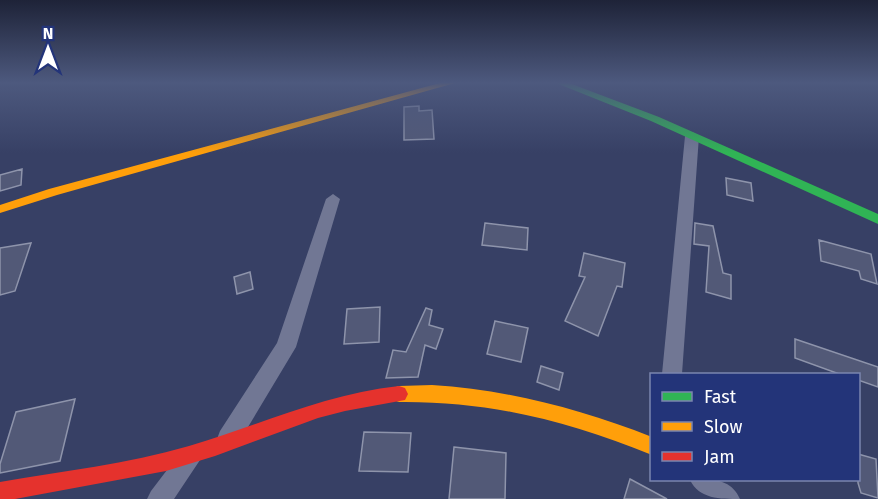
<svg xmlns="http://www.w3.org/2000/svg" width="878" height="499" viewBox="0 0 878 499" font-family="'Fira Sans',sans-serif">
<rect width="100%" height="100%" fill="#374065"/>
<path fill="#525977" stroke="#8e94ab" stroke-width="1.5" d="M 419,106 L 419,111 L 432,110 L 434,139 L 404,140 L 404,107 Z
M 22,169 L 21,185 L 0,191 L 0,175 Z
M 726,178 L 751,183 L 753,201 L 727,195 Z
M 485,223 L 528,228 L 527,250 L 482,245 Z
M 695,223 L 713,226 L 723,273 L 731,275 L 731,299 L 706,292 L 709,246 L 694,244 Z
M 819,240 L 871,254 L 877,284 L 861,279 L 859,271 L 821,261 Z
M 31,243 L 15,291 L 0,295 L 0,248 Z
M 584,253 L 625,263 L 622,287 L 617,286 L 598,336 L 565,321 L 585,277 L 579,276 Z
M 250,272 L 253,289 L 237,294 L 234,277 Z
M 380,307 L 379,342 L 344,344 L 347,309 Z
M 426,308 L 432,310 L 429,325 L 443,329 L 436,349 L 425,345 L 418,377 L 386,378 L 393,350 L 406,352 Z
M 495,321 L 528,328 L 521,362 L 487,354 Z
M 795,339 L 878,367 L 878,387 L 858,380 L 858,375 L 842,375 L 795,358 Z
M 541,366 L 563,373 L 559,390 L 537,382 Z
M 75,399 L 60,461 L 0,473 L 0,464 L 16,412 Z
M 364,432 L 411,433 L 408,472 L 359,471 Z
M 454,447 L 506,453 L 505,499 L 449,499 Z
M 858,454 L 876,459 L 878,498 L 861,493 L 858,483 Z
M 630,479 L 667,499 L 624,499 Z"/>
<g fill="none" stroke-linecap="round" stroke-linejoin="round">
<path fill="#717794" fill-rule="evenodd" d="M 692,132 L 699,136 L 682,374 L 662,374 L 685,136 Z
M 333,194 L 340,199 L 296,347 L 236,447 L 228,450 L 220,447 L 217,439 L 220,431 L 277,343 L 326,199 Z
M 191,446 L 199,449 L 202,457 L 174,499 L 147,499 L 151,491 L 183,449 Z
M 690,480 C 710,478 731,478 740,499 C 720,499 699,499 690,480 Z"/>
<path fill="#30b455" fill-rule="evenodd" d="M 556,83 L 569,83 L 659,117 L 878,214 L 878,224 L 651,121 Z"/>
<path fill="#ff9f0a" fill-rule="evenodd" d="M 440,83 L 455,83 L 57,195 L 0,213 L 0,205 L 49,189 Z
M 432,385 C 509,390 580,409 652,437 L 652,455 C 567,421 490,401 399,402 L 393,400 L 390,394 L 393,388 L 399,386 Z"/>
<path fill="#e5322d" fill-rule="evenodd" d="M 399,386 L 405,388 L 408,394 L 405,400 L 345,411 L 318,418 L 215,456 L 166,471 L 15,499 L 0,499 L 0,482 C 63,471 127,464 189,446 C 260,425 325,394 399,386 Z"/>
</g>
<linearGradient id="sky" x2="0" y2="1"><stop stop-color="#1e2338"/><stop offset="0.54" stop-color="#4d597e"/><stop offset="1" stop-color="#4d597e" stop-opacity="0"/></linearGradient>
<rect width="878" height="153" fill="url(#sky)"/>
<rect x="650" y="373" width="210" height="108" fill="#233479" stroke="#7b85af" stroke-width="1.5"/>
<rect x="662" y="392" width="30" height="9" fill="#30b455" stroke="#7b85af" stroke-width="1.5"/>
<text x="704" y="403" font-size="18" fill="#ffffff">Fast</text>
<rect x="662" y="422" width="30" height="9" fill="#ff9f0a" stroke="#7b85af" stroke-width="1.5"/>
<text x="704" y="433" font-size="18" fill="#ffffff">Slow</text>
<rect x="662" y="452" width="30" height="9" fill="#e5322d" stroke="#7b85af" stroke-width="1.5"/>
<text x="704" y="463" font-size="18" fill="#ffffff">Jam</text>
<g transform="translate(48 48)" stroke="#233479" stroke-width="4.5" paint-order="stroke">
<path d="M0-4.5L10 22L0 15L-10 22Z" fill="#ffffff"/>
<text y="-9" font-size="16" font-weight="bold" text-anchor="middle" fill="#ffffff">N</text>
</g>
</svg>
